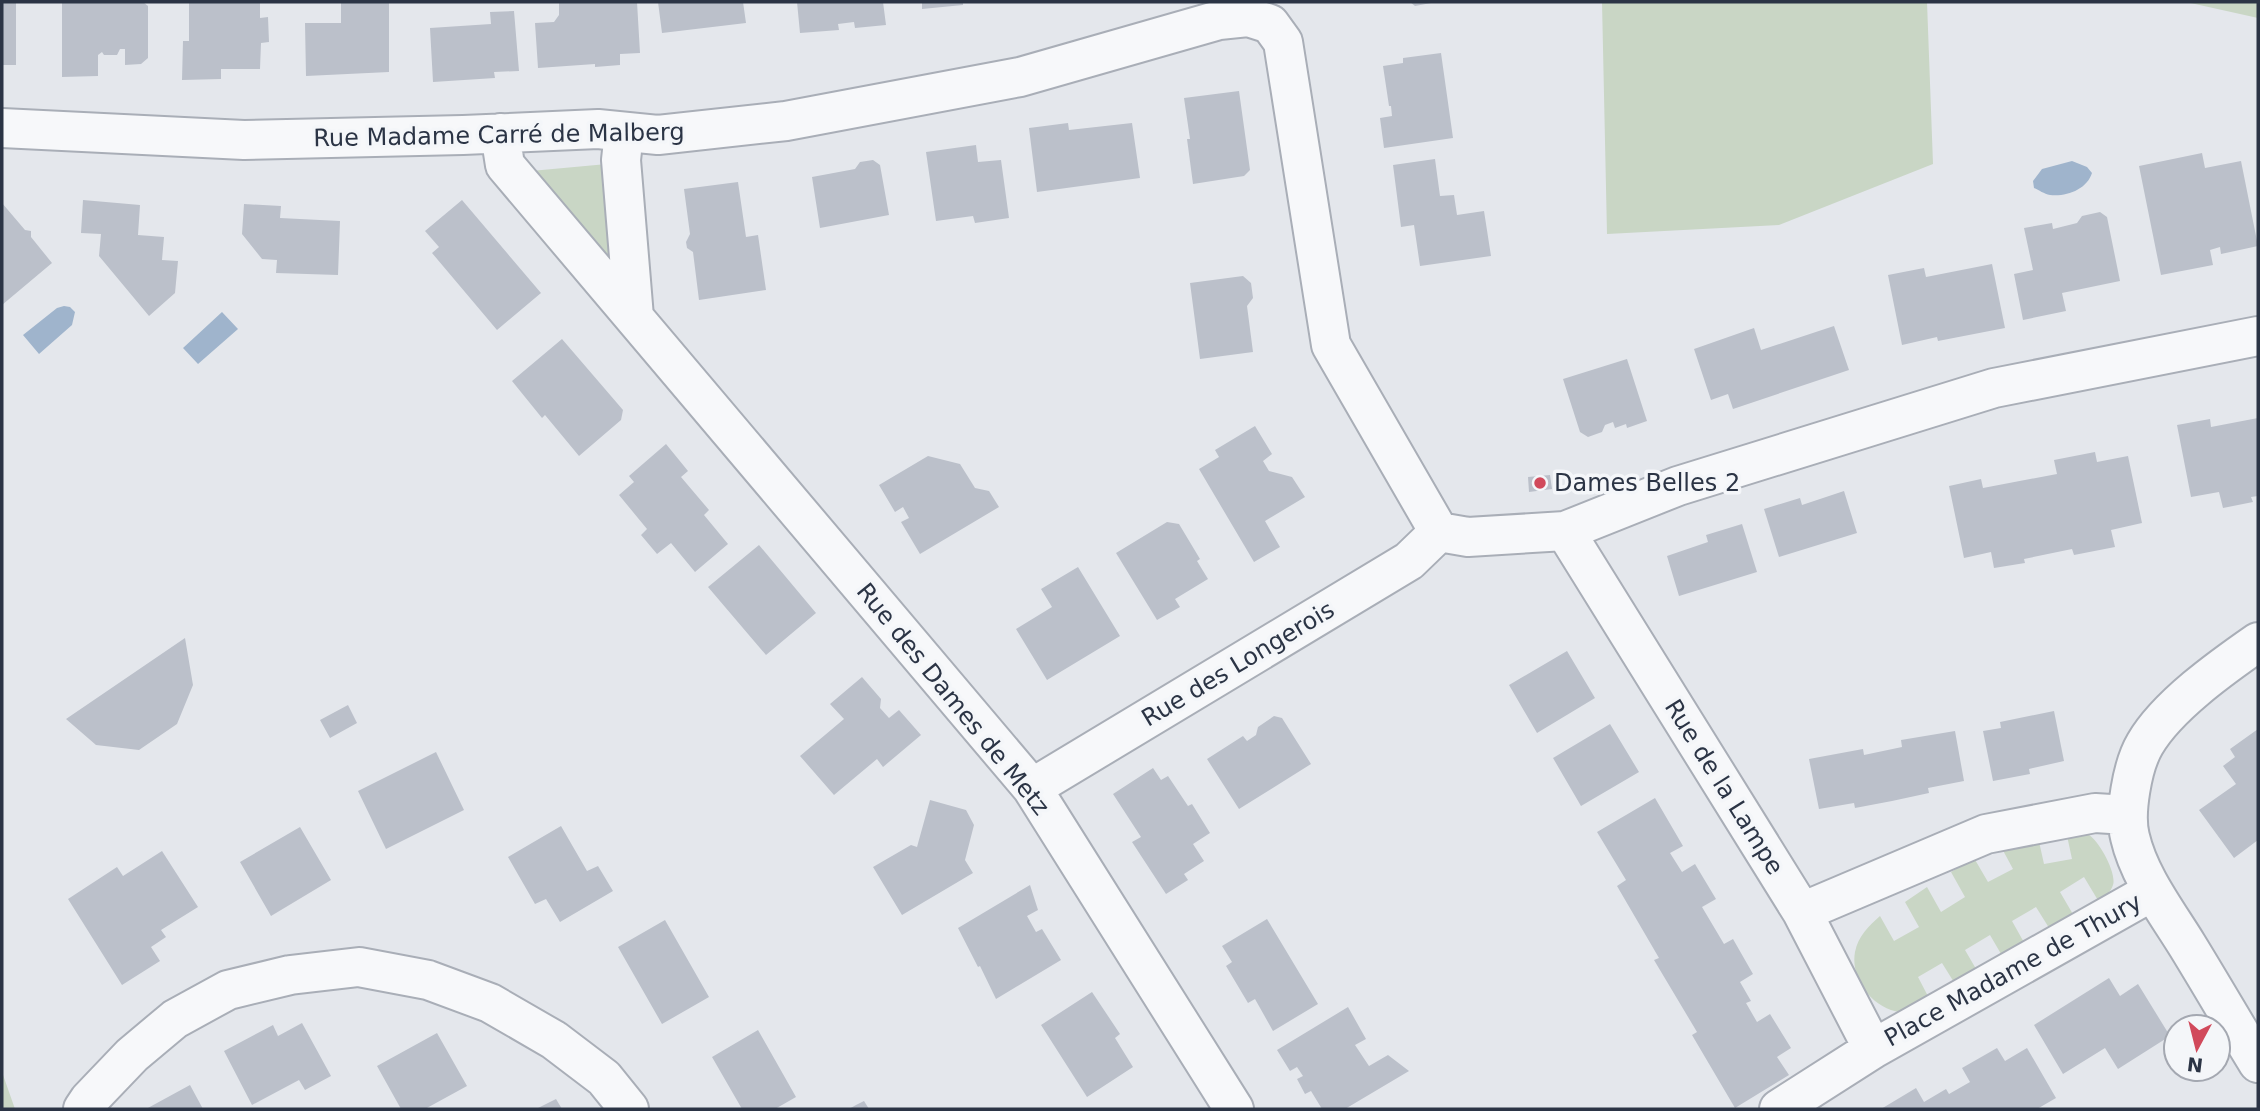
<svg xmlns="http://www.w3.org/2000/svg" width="2260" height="1111" viewBox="0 0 2260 1111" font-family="'DejaVu Sans',sans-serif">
<rect width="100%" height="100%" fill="#e4e7ec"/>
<path fill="#c9d6c5" d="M 1602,2 L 1927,2 L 1933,164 L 1779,225 L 1607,234 Z
M 2186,2 L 2258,2 L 2258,18 Z
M 607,164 L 612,255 L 605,257 L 531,171 Z
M 2066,831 C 2074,831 2082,831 2089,835 C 2099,841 2117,873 2113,885 C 2111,892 2104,897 2099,902 L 2084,877 L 2060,892 L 2074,916 L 2051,931 L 2036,907 L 2012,921 L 2026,946 L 2004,959 L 1990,935 L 1965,950 L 1979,974 L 1957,987 L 1942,963 L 1918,977 L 1931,1002 C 1922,1005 1909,1013 1900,1012 C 1873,1009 1850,979 1855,952 C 1858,936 1869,926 1880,916 L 1894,941 L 1919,927 L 1905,902 L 1927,887 L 1941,912 L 1965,897 L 1951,872 L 1974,858 L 1988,882 L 2013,869 L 1999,843 L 2038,837 L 2044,864 L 2072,859 Z
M 2,1072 L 15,1109 L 2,1109 Z"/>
<path fill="#9fb4cc" d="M 2072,161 L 2087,167 L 2092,173 C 2087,189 2067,197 2050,195 C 2044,194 2039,190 2034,188 L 2033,181 L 2042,169 Z
M 64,306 L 70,307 L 75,312 L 72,325 L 39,354 L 23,335 L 57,308 Z
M 222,312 L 238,329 L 198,364 L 183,348 Z"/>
<path fill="#bbc0ca" d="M 2,2 L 16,2 L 16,65 L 2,65 Z
M 62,2 L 143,2 L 148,6 L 148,58 L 141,64 L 125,65 L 125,49 L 120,49 L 117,55 L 104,55 L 102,52 L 98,55 L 98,76 L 62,77 Z
M 189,2 L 260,2 L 260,18 L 268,17 L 269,42 L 261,43 L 260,69 L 221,69 L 221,79 L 182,80 L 183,41 L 189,41 Z
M 341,2 L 389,2 L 389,72 L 306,76 L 305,23 L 341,23 Z
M 559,2 L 637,2 L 640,53 L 620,54 L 620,65 L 595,67 L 595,64 L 538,68 L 535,23 L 554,22 L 559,15 Z
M 658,2 L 743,2 L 746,23 L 662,33 Z
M 797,2 L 883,2 L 886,25 L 855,28 L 854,22 L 838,24 L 839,30 L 800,33 Z
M 922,2 L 963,2 L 963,5 L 922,9 Z
M 1410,2 L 1431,2 L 1431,3 L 1415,6 Z
M 514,11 L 519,71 L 494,72 L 495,78 L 433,82 L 430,28 L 491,24 L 490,12 Z
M 1441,53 L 1453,138 L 1384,148 L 1380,118 L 1392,116 L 1391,106 L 1389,106 L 1383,66 L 1403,63 L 1403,58 Z
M 1239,91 L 1250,170 L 1244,176 L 1193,184 L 1187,139 L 1190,139 L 1184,98 Z
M 1068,123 L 1069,130 L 1132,123 L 1140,178 L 1037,192 L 1029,128 Z
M 976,145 L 978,162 L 1001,160 L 1009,218 L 975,223 L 973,216 L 936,221 L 926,152 Z
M 2202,153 L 2205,168 L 2241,161 L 2258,246 L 2221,254 L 2220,247 L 2210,250 L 2213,265 L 2161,275 L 2139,166 Z
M 1435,159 L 1440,196 L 1454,195 L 1457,215 L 1484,211 L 1491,256 L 1420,266 L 1414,225 L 1401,227 L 1393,165 Z
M 873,160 L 880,165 L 889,215 L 820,228 L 812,177 L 855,169 L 860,162 Z
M 738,182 L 746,237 L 758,235 L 766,290 L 699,300 L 693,252 L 687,248 L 686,242 L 690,234 L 684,189 Z
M 83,200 L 140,205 L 138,235 L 164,237 L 162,260 L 178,261 L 175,293 L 149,316 L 99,256 L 101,234 L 81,233 Z
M 462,200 L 541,293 L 497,330 L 432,253 L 439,247 L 425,231 Z
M 2,203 L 25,230 L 31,231 L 31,237 L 52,263 L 2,305 Z
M 244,204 L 281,206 L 280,218 L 340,221 L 338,275 L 276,273 L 277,260 L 262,259 L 242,234 Z
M 2100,212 L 2107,217 L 2120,281 L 2062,293 L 2066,311 L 2023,320 L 2014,274 L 2033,270 L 2024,228 L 2052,223 L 2053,229 L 2077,223 L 2082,216 Z
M 1992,264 L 2005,328 L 1938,341 L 1937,337 L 1902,345 L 1888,275 L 1924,268 L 1926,277 Z
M 1243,276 L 1251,283 L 1253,298 L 1247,306 L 1253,352 L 1200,359 L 1190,283 Z
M 1834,326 L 1849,370 L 1733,409 L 1728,394 L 1711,400 L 1694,349 L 1754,328 L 1761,350 Z
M 562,339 L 623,410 L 621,420 L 579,456 L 545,415 L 542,418 L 512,381 Z
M 1627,359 L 1647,421 L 1627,428 L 1626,424 L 1615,428 L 1613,422 L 1605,425 L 1602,432 L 1588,437 L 1580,432 L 1563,379 Z
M 2258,418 L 2258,496 L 2251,497 L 2253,502 L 2223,508 L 2219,492 L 2191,497 L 2177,425 L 2210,419 L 2211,427 Z
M 1255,426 L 1272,454 L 1263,461 L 1269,471 L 1292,477 L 1305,497 L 1265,521 L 1280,547 L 1254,562 L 1199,469 L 1219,457 L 1215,450 Z
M 666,444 L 688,471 L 681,477 L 709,510 L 704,515 L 728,544 L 695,572 L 671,543 L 657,554 L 641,535 L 647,529 L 619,495 L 634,482 L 629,476 Z
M 2095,452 L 2097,462 L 2128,456 L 2142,523 L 2111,530 L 2115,547 L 2074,555 L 2072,549 L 2024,559 L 2025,563 L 1994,568 L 1991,552 L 1964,558 L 1949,486 L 1981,479 L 1983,488 L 2057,474 L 2054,460 Z
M 928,456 L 960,464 L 975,488 L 989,491 L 999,507 L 920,554 L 901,522 L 909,518 L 903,507 L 895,512 L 879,485 Z
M 1550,475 L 1552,489 L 1529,492 L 1528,477 Z
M 1844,491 L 1857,533 L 1779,557 L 1764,509 L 1800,498 L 1802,505 Z
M 1167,522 L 1179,524 L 1200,559 L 1197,561 L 1208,579 L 1175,599 L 1180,607 L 1157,620 L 1116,553 Z
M 1742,524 L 1757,572 L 1679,596 L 1667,556 L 1708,542 L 1706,535 Z
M 759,545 L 816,613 L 766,655 L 708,587 Z
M 1078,567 L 1120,636 L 1047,680 L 1016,629 L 1052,607 L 1041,589 Z
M 185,638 L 193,685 L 177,724 L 139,750 L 96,745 L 66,719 Z
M 1567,651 L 1595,698 L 1537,733 L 1509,685 Z
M 862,677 L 881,699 L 880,708 L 889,718 L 899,710 L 921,735 L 883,767 L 877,759 L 834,795 L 800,756 L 844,719 L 830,704 Z
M 348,705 L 357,723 L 330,738 L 320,720 Z
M 2054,711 L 2064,761 L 2029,769 L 2030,774 L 1993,781 L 1983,731 L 2001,728 L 2000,722 Z
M 1274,716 L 1282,718 L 1311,764 L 1239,809 L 1207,759 L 1243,736 L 1247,741 L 1256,735 L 1258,727 Z
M 1610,724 L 1639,772 L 1581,806 L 1553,758 Z
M 2258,729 L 2258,840 L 2234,858 L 2199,810 L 2236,784 L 2223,766 L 2235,757 L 2230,749 Z
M 1955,731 L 1964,781 L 1928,788 L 1929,793 L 1892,801 L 1855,808 L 1854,803 L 1819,809 L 1809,759 L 1863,749 L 1864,755 L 1902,747 L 1901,740 Z
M 436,752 L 464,810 L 386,849 L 358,791 Z
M 1153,768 L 1161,780 L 1168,776 L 1188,806 L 1192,804 L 1210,833 L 1193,844 L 1204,861 L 1184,874 L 1188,880 L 1166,894 L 1132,842 L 1141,837 L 1113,794 Z
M 1655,798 L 1683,846 L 1670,853 L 1682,872 L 1695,864 L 1716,899 L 1702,907 L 1724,944 L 1733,939 L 1753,974 L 1740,982 L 1751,1001 L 1746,1003 L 1757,1022 L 1770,1014 L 1791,1048 L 1777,1057 L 1789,1075 L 1735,1108 L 1692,1035 L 1697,1032 L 1654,960 L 1659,958 L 1617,886 L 1626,880 L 1597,832 Z
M 930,800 L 966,810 L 974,825 L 965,860 L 973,873 L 902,915 L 873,867 L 911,845 L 917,847 Z
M 561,826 L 587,871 L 598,866 L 613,891 L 560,922 L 546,899 L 535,904 L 508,857 Z
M 300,827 L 331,880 L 271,916 L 240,862 Z
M 162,851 L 198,907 L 161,930 L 166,937 L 151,947 L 160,961 L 122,985 L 68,899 L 117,867 L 123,876 Z
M 1030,885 L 1038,910 L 1027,916 L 1036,932 L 1042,929 L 1061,960 L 996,999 L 980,966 L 978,967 L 958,928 Z
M 1267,919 L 1318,1004 L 1273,1031 L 1255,999 L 1248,1003 L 1226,966 L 1232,962 L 1222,946 Z
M 665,920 L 709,997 L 662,1024 L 618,947 Z
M 2109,978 L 2120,996 L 2138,984 L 2170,1036 L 2118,1069 L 2105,1048 L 2063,1074 L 2034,1025 Z
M 1092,992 L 1120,1034 L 1115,1038 L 1133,1067 L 1087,1097 L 1041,1025 Z
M 1348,1007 L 1366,1039 L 1355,1045 L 1369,1066 L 1388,1055 L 1409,1071 L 1345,1109 L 1322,1109 L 1311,1091 L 1305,1094 L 1297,1079 L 1303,1076 L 1297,1067 L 1290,1071 L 1277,1050 Z
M 302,1023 L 331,1076 L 305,1090 L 299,1080 L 252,1105 L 224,1051 L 273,1025 L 278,1036 Z
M 758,1030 L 796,1097 L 775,1109 L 742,1109 L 712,1057 Z
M 437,1033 L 467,1086 L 425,1109 L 401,1109 L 377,1066 Z
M 1997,1048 L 2005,1061 L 2027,1048 L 2056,1098 L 2037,1109 L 1881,1109 L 1916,1088 L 1924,1102 L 1946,1089 L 1949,1094 L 1970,1082 L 1962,1068 Z
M 190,1085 L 203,1109 L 146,1109 Z
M 556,1099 L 562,1109 L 536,1109 Z
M 864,1101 L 869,1109 L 849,1109 L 856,1105 Z"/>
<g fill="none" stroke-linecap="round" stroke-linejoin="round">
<defs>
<path id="street" d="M 2,128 L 244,140 L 463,135 L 598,129 L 658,135 L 786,121 L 1020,77 L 1219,20 L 1248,17 L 1270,24 L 1283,42 L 1331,345 L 1439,532 L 1468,537 L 1565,531 L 1678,486 L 1994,388 L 2258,336
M 624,132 L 621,160 L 634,317
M 500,133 L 505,165 L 1032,788 L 1234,1109
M 1565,531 L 1802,912 L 1873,1049
M 2258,642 C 2222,667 2167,706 2145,744 C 2132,766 2124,814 2130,837 C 2139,876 2166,911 2187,945 C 2211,984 2234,1024 2258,1063
M 1032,788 L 1409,561 L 1439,532
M 1802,912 L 1986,834 L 2095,813 L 2127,815
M 83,1109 L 89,1100 L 132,1055 L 175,1019 L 228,990 L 290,975 L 359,967 L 428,980 L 490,1003 L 554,1040 L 604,1078 L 629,1109
M 1779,1109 L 1873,1049 L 2153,891"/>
</defs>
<use href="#street" stroke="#a9aeb7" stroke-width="42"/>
<use href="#street" stroke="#f7f8fa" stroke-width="38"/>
</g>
<circle fill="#d1495b" stroke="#f4f6f9" stroke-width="2.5" cx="1540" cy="483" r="7"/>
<g text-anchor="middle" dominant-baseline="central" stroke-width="7" stroke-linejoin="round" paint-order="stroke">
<g font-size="24" fill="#2b3445" stroke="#f4f6f9">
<text transform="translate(499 135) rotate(-1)">Rue Madame Carré de Malberg</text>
<text transform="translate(1238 664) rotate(-31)">Rue des Longerois</text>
<text transform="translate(953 699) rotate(51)">Rue des Dames de Metz</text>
<text transform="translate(1724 787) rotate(58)">Rue de la Lampe</text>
<text transform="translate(2013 970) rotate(-29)">Place Madame de Thury</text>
</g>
<g font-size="24" fill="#2b3445" stroke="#f4f6f9" text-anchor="start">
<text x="1554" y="483">Dames Belles 2</text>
</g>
</g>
<rect width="2260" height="1111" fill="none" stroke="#2b3445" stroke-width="7"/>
<g transform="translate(2197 1048) rotate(187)"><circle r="33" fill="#f4f6f9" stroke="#a4a8b1" stroke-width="2"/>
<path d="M0-5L12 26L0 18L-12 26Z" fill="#d1495b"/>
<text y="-10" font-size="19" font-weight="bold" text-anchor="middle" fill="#2b3445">N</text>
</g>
</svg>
